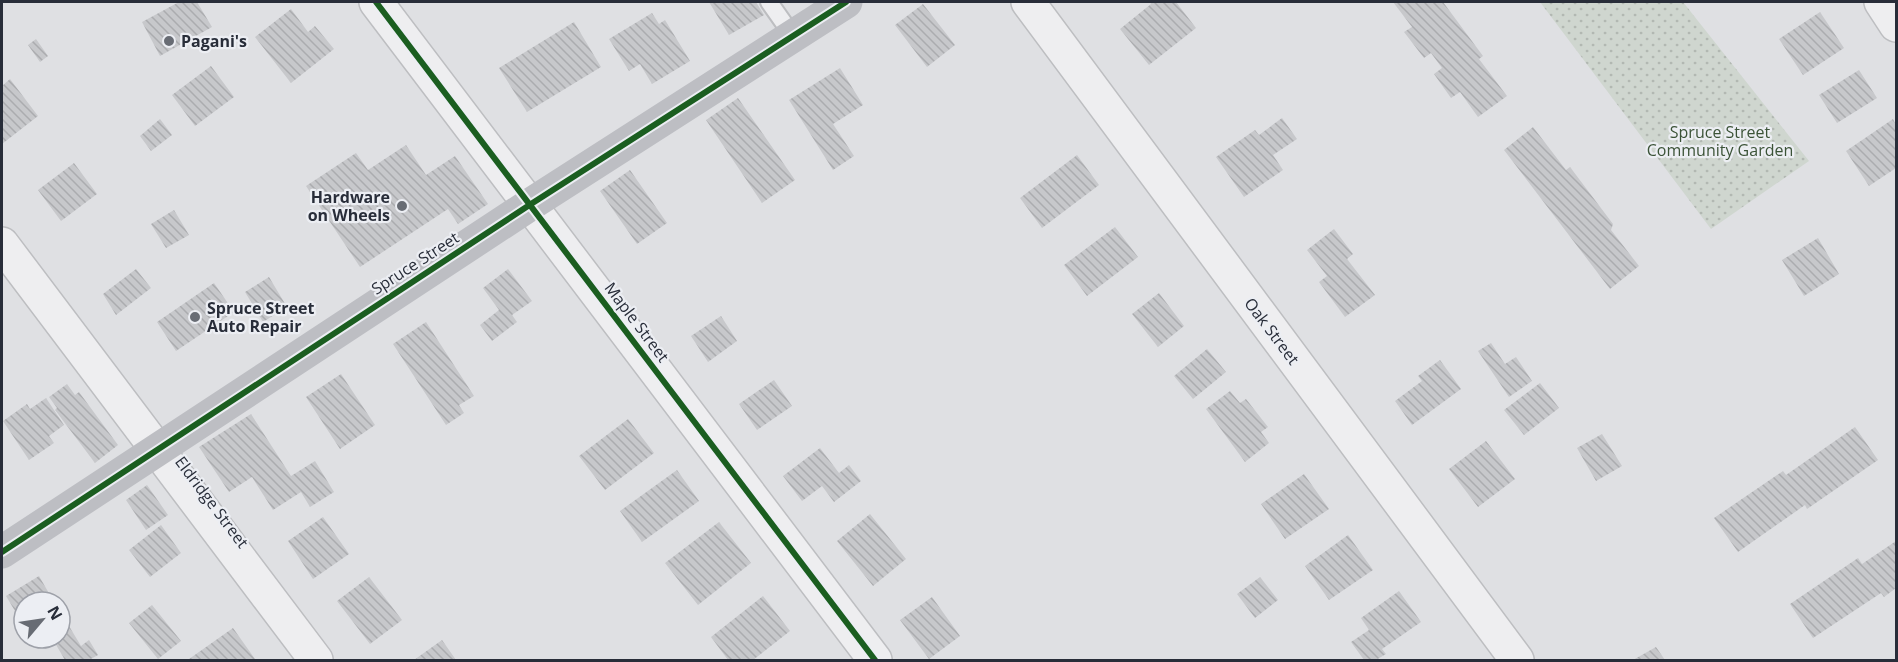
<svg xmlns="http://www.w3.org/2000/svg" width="1898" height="662" viewBox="0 0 1898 662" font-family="'Open Sans',sans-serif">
<defs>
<pattern id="park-dots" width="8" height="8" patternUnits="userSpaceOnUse" patternTransform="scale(1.5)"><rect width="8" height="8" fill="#cfd6cf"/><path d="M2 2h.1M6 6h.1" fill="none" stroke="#b2b8b2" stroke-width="1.8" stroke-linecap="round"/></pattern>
<pattern id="building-back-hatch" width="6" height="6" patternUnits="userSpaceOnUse" patternTransform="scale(1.5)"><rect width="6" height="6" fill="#c7c8cb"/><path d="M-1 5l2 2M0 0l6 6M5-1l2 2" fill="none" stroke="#abacaf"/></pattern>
</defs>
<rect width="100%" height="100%" fill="#dfe0e3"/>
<path fill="url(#park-dots)" d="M 1540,2 L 1683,2 L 1809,161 L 1711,229 Z"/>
<path fill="url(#building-back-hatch)" d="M 179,2 L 197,2 L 212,27 L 160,56 L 142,22 Z
M 709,2 L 756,2 L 764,15 L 729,35 Z
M 1150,2 L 1176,2 L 1196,28 L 1149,65 L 1120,29 L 1151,4 Z
M 1393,2 L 1443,2 L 1483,56 L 1479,59 L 1507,96 L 1478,117 L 1460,92 L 1451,98 L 1434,74 L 1442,68 L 1431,53 L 1424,58 L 1404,32 L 1412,27 Z
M 923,4 L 955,45 L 927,67 L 895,25 Z
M 291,9 L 308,32 L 315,26 L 334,49 L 291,83 L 255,37 Z
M 1820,12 L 1844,48 L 1803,75 L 1779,39 Z
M 652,13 L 659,24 L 665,20 L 690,61 L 652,84 L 640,64 L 629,71 L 609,39 Z
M 574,22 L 601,67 L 527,112 L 499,68 Z
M 36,39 L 48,56 L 40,62 L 28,45 Z
M 211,66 L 234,97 L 195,126 L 172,95 Z
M 840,68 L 863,105 L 833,124 L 854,156 L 833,170 L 789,100 Z
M 1859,70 L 1877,98 L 1837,123 L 1819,95 Z
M 10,79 L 38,116 L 2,144 L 2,86 Z
M 738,98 L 795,180 L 762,203 L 706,120 Z
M 1282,118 L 1297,139 L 1273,155 L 1283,170 L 1244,197 L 1216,157 L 1255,130 L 1259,135 Z
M 160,119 L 172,135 L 151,151 L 140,136 Z
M 1893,119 L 1896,125 L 1896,168 L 1869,186 L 1846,151 Z
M 1533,127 L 1566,170 L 1570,167 L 1613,224 L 1611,230 L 1639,266 L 1610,289 L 1504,150 Z
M 406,145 L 426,175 L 455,156 L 488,204 L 458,224 L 448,209 L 360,267 L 306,186 L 356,153 L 368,170 Z
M 1077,155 L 1099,185 L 1042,228 L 1020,198 Z
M 74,163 L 97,194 L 61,221 L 38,190 Z
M 630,170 L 667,223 L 637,244 L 600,191 Z
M 174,210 L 189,235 L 166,248 L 151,224 Z
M 1115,227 L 1138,257 L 1087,296 L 1064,265 Z
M 1334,229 L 1353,254 L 1347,259 L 1375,295 L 1345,317 L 1319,282 L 1327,276 L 1307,250 Z
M 1818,238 L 1839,274 L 1804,296 L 1782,260 Z
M 136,269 L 151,288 L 116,315 L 103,294 Z
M 508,269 L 532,301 L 512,315 L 517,322 L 492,341 L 480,325 L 499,310 L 483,288 Z
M 269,277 L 287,307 L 263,322 L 245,292 Z
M 214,283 L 234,312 L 176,351 L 157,322 Z
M 1159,293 L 1184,326 L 1158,347 L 1132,314 Z
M 721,316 L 737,341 L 708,362 L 691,336 Z
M 426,322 L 474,396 L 459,405 L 464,413 L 446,425 L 393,344 Z
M 1491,343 L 1505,364 L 1516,357 L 1532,381 L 1509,397 L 1478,351 Z
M 1207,349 L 1226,372 L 1193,399 L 1174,376 Z
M 1440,360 L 1461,389 L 1412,425 L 1395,401 L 1422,381 L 1418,376 Z
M 341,374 L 375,425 L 340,449 L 306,397 Z
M 774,380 L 792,406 L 757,430 L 739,404 Z
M 1540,383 L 1559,408 L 1524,435 L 1504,410 Z
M 67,384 L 75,395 L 79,392 L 118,445 L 95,463 L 55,410 L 57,408 L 49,397 Z
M 1230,391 L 1240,403 L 1246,399 L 1268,427 L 1261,432 L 1269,443 L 1245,462 L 1206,409 Z
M 46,398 L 64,425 L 49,436 L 54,443 L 29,460 L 3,421 L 27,404 L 30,409 Z
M 251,414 L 291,476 L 315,461 L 334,492 L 310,507 L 301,492 L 273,510 L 252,477 L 229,492 L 199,447 Z
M 628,419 L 654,453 L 605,490 L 579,456 Z
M 1855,427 L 1878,460 L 1807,509 L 1805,505 L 1738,552 L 1714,518 L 1783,471 L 1786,475 Z
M 1602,434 L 1622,466 L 1596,481 L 1577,448 Z
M 1486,441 L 1515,479 L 1478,507 L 1449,469 Z
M 820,448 L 839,473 L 849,465 L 861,481 L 834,502 L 822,486 L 802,501 L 783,476 Z
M 677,470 L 699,501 L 642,542 L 620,511 Z
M 1304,474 L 1329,509 L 1285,539 L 1261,504 Z
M 147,485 L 168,515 L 146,530 L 126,500 Z
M 870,514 L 906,559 L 873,586 L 837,541 Z
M 323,517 L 349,554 L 313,579 L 288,541 Z
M 719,522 L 751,563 L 698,605 L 665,563 Z
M 161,525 L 181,553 L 150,577 L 129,550 Z
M 1348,535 L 1373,570 L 1329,600 L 1305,566 Z
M 1896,541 L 1896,588 L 1884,597 L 1881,593 L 1813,638 L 1790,604 L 1858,558 L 1862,564 Z
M 39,576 L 54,602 L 24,602 L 24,626 L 6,596 Z
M 369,577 L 402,620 L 370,644 L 337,601 Z
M 1260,577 L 1278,600 L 1255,618 L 1237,594 Z
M 1399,591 L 1421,622 L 1382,649 L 1386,654 L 1376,660 L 1364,660 L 1351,642 L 1369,630 L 1361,618 Z
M 763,596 L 790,631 L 753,660 L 728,660 L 711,637 Z
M 932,597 L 960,636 L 929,659 L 900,620 Z
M 152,605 L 181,641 L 158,659 L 129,623 Z
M 60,611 L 81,646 L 89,640 L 98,655 L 89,660 L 65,660 L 52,638 L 60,638 Z
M 233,628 L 255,659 L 190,660 L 189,659 Z
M 442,640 L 456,660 L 414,660 Z
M 1656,647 L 1665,660 L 1633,660 Z"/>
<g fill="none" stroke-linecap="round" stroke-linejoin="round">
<defs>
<path id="lane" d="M 769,2 L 793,36"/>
<path id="street" d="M 376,2 L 875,660
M 1028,2 L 1517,660
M 1881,2 L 1896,25
M 2,244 L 316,660"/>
</defs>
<use href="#lane" stroke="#bdbec1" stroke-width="20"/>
<use href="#street" stroke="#bdbec1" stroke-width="36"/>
<use href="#lane" stroke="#eeeef0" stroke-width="16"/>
<use href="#street" stroke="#eeeef0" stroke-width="33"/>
<path stroke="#bdbec3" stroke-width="33" d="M 2,552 L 531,204 L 846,2"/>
<defs>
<path id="cycleway" d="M 376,2 L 875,660
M 2,552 L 531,204 L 846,2"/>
</defs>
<use href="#cycleway" stroke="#eceef3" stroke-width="10"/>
<use href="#cycleway" stroke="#1b5e20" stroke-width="6"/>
</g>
<g fill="#686c74" stroke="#eceef3" stroke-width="2">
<circle cx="169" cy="41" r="6"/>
<circle cx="402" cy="206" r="6"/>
<circle cx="195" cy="317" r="6"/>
</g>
<g text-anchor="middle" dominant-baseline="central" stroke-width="4.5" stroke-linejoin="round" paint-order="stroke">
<g font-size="16" font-weight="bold" fill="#282d39" stroke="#eceef3" text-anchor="start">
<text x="181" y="41">Pagani's</text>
<text x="390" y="197" text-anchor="end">Hardware<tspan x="390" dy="18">on Wheels</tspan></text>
<text x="207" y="308">Spruce Street<tspan x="207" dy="18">Auto Repair</tspan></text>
</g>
<g font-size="16" fill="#3b5337" stroke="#eceef3">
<text x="1720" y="132">Spruce Street<tspan x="1720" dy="18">Community Garden</tspan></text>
</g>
<g font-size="16" fill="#282d39" stroke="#eceef3">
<text transform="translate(415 263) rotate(-33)">Spruce Street</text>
<text transform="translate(637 322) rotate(53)">Maple Street</text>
<text transform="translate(1272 331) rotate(53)">Oak Street</text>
<text transform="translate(212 502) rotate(53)">Eldridge Street</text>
</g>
</g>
<rect width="1898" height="662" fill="none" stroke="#282d39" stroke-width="6"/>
<g transform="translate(42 620) rotate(61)"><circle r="28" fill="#eceef3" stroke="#9ea1a9" stroke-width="1.5"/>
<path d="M0-4.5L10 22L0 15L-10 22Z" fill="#686c74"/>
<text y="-9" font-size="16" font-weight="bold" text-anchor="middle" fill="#282d39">N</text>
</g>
</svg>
